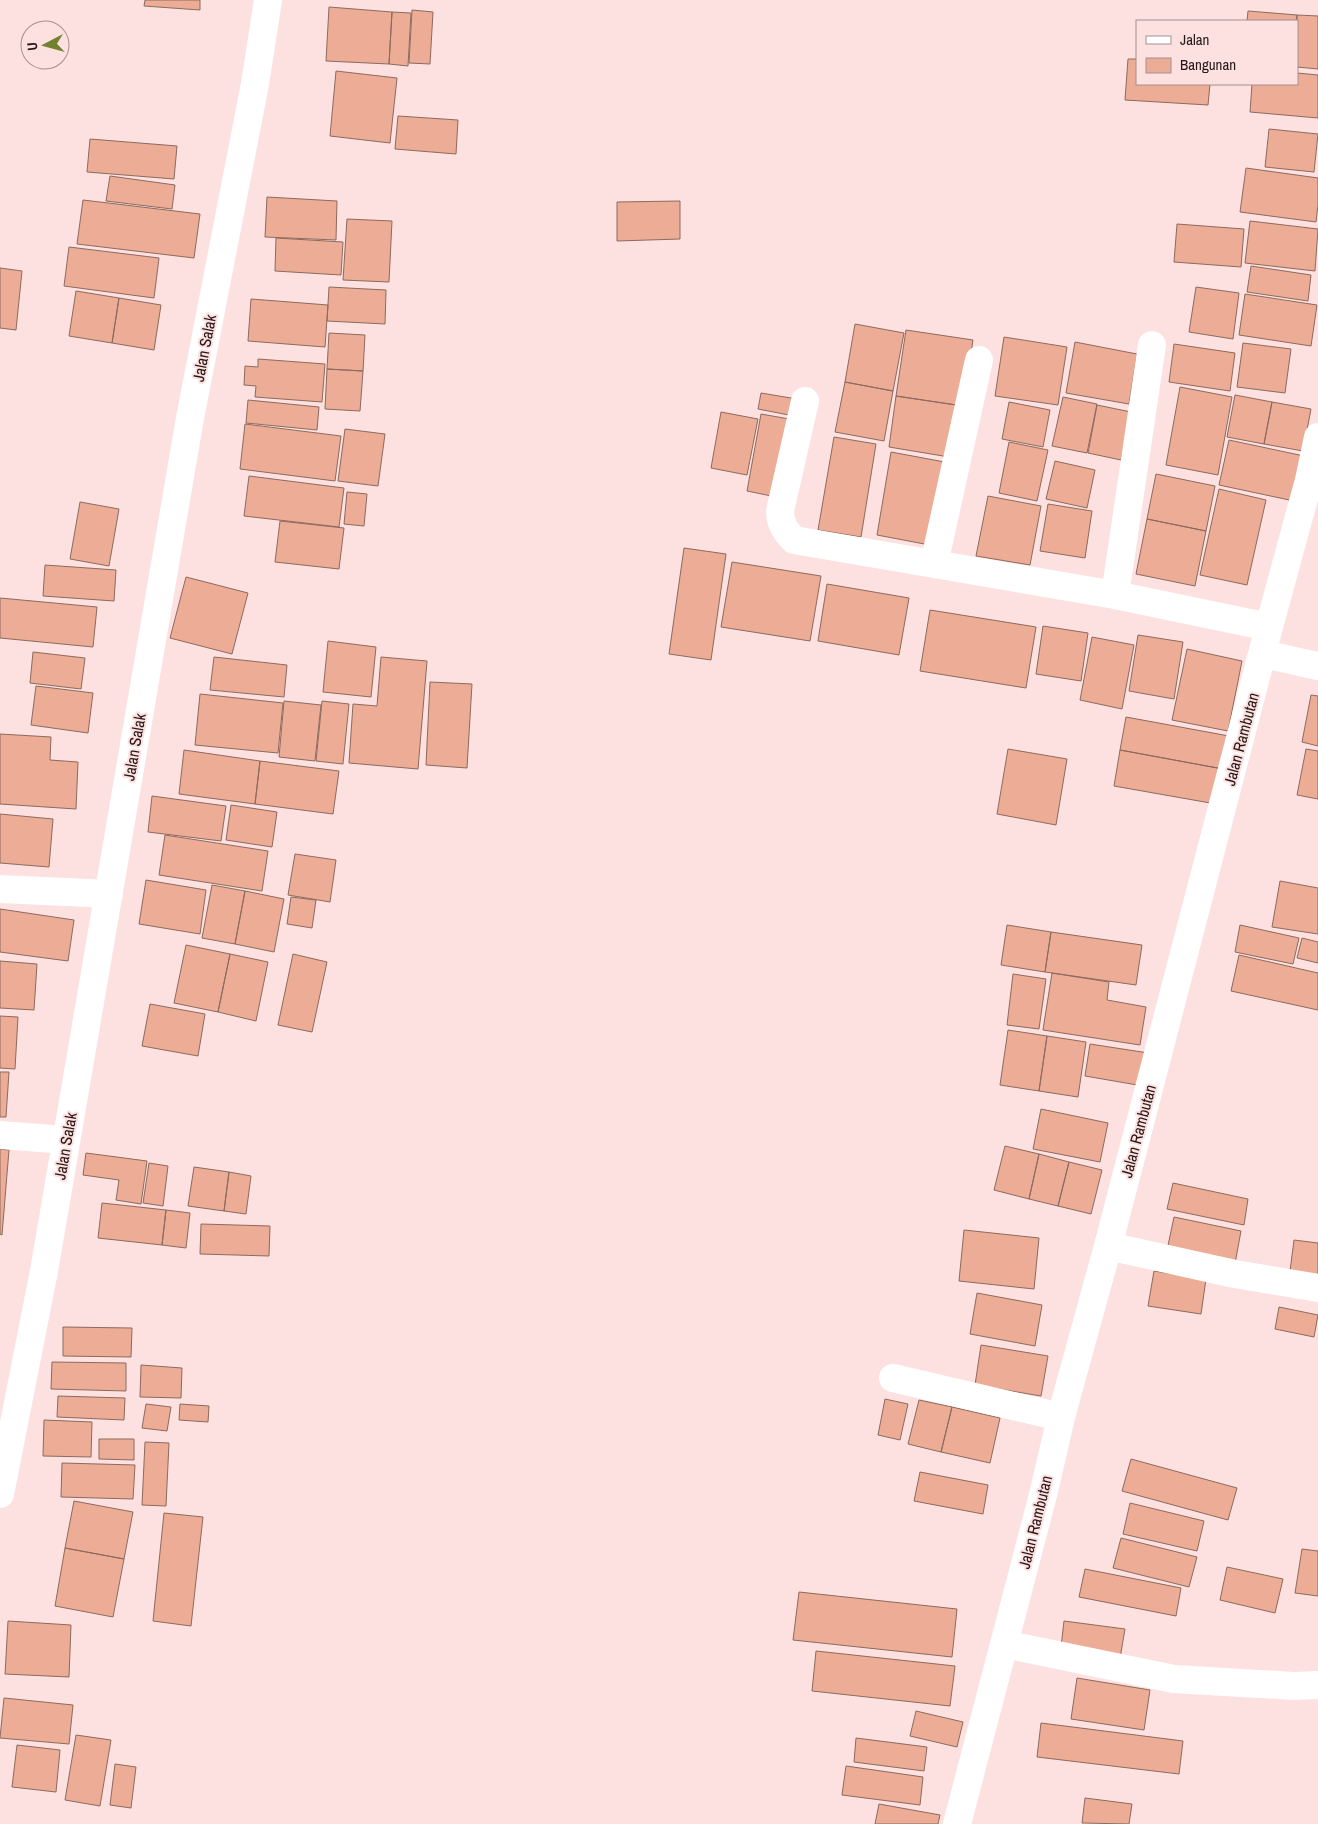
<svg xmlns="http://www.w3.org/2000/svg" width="1318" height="1824" viewBox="0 0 1318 1824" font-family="'Archivo Narrow',sans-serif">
<rect width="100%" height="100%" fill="#fce1e0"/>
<path fill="#ecac95" stroke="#8d6a5e" d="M 145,0 L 200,0 L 200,10 L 144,6 Z
M 329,7 L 392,12 L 389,64 L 326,61 Z
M 412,10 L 433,12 L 430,64 L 409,63 Z
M 1248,11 L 1297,15 L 1296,21 L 1247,21 Z
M 392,12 L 411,13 L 408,66 L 389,64 Z
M 1297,15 L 1318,16 L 1318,69 L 1297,67 Z
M 1128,59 L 1137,59 L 1137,84 L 1210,84 L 1208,105 L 1125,100 Z
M 336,71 L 397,78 L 390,143 L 330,136 Z
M 1297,73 L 1318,75 L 1318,118 L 1250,112 L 1252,84 L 1297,84 Z
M 398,116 L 458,120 L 456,154 L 395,149 Z
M 1269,129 L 1318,134 L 1314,172 L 1265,167 Z
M 90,139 L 177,146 L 174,179 L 87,172 Z
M 1246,168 L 1318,178 L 1318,205 L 1316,222 L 1240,212 Z
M 110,176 L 175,185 L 172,209 L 106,201 Z
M 267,197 L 337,201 L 336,240 L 265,237 Z
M 83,200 L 200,214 L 194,258 L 77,244 Z
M 680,201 L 680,239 L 617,241 L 617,202 Z
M 347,219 L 392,221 L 389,282 L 343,280 Z
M 1250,221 L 1318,229 L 1315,271 L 1245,263 Z
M 1177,224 L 1244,229 L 1241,267 L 1174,262 Z
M 276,238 L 343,242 L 341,275 L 275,271 Z
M 69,247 L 159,258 L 154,298 L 64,286 Z
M 1251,266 L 1311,275 L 1308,301 L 1247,292 Z
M 0,268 L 22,271 L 16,330 L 0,328 Z
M 329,287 L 386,290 L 385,324 L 327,321 Z
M 1196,287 L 1239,293 L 1233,339 L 1189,332 Z
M 76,291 L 119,298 L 112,343 L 69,336 Z
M 1245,294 L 1317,305 L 1311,346 L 1239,335 Z
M 119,298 L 161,305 L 154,350 L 112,343 Z
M 251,299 L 328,305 L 325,347 L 248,341 Z
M 855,324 L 904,333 L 893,391 L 845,382 Z
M 906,330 L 973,340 L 963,406 L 896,396 Z
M 329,333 L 365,335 L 363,371 L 327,369 Z
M 1004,337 L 1067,347 L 1058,405 L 995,396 Z
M 1075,342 L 1137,354 L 1129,404 L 1066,393 Z
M 1243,343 L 1291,349 L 1285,393 L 1237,387 Z
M 1174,344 L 1235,353 L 1230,391 L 1169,382 Z
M 258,359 L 325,364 L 322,402 L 255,397 L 256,386 L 244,385 L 245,366 L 258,367 Z
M 327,369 L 363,371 L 360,411 L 325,409 Z
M 845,382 L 893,391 L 884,441 L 835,432 Z
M 1180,387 L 1232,397 L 1218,475 L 1166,465 Z
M 761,393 L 797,399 L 794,416 L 758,409 Z
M 1235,395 L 1272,402 L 1264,444 L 1227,437 Z
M 896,396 L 963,406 L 955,458 L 889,447 Z
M 1063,397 L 1097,404 L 1087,453 L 1052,446 Z
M 248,400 L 319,407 L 317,430 L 246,423 Z
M 1009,402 L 1050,410 L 1043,447 L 1002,439 Z
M 1272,402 L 1311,409 L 1303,451 L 1264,444 Z
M 1097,405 L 1131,412 L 1121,460 L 1088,453 Z
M 721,412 L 758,419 L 747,475 L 711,468 Z
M 761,414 L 795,420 L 781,498 L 747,491 Z
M 245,424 L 341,436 L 335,481 L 240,469 Z
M 345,429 L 385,434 L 378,486 L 338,481 Z
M 834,437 L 876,444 L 861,537 L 818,530 Z
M 1229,440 L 1304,456 L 1294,501 L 1219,485 Z
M 1009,442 L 1048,450 L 1037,501 L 999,493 Z
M 891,452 L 950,463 L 935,546 L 877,535 Z
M 1055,461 L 1095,470 L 1087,508 L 1046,499 Z
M 1156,474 L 1215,486 L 1206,531 L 1147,519 Z
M 249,476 L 344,488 L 339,527 L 244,516 Z
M 1219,489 L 1266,500 L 1247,585 L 1200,575 Z
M 347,492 L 367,494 L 364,526 L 344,524 Z
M 988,496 L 1041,506 L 1030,565 L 976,556 Z
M 80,502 L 119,509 L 109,566 L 70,559 Z
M 1048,504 L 1092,511 L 1085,558 L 1040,551 Z
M 1147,519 L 1206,531 L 1195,586 L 1136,574 Z
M 280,521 L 344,528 L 339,569 L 275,562 Z
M 684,548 L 726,554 L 711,660 L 669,654 Z
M 732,562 L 821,576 L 810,641 L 721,627 Z
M 45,565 L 116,570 L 114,601 L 43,596 Z
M 186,577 L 248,593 L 232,654 L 170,638 Z
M 827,584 L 909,598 L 899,655 L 818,641 Z
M 0,598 L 97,607 L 93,647 L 0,638 Z
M 930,610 L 1036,627 L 1026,688 L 920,671 Z
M 1043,626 L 1088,633 L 1081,681 L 1036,674 Z
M 1138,635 L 1183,642 L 1174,699 L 1129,691 Z
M 1092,637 L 1134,645 L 1122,709 L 1080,700 Z
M 328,641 L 376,647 L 371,697 L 323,692 Z
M 1187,649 L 1242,661 L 1228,731 L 1172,720 Z
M 33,652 L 85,658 L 81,689 L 30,683 Z
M 214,657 L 287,665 L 284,697 L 210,690 Z
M 381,657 L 427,661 L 418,769 L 349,763 L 353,704 L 377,706 Z
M 430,682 L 472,684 L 467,768 L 426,765 Z
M 36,686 L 93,693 L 88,733 L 31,725 Z
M 200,694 L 283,703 L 278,753 L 195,745 Z
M 1311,695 L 1318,696 L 1318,746 L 1302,742 Z
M 284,701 L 321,705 L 315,761 L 279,757 Z
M 322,701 L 349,704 L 343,764 L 316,761 Z
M 1126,717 L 1229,736 L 1223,769 L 1120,750 Z
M 0,734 L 51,737 L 50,760 L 78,762 L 76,809 L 0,804 Z
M 1008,749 L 1067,759 L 1056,825 L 997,814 Z
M 1306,749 L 1318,751 L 1318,799 L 1297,795 Z
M 184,750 L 260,761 L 255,804 L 179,794 Z
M 1120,750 L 1223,769 L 1216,804 L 1114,786 Z
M 260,761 L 339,771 L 333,814 L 255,804 Z
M 152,796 L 226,806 L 221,841 L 148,832 Z
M 231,805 L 277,812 L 272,847 L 226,840 Z
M 0,814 L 53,819 L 49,867 L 0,863 Z
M 165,835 L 268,851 L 262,891 L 159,875 Z
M 295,854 L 336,860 L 330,902 L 288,895 Z
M 146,880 L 206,890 L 200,934 L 139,924 Z
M 1280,881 L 1318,888 L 1318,934 L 1272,927 Z
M 212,885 L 245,891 L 235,944 L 202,938 Z
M 245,891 L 284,899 L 274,952 L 235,944 Z
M 291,897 L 316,900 L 312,928 L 287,924 Z
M 0,909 L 74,920 L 68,961 L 0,952 Z
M 1007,925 L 1051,932 L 1045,972 L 1001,965 Z
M 1240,925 L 1299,938 L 1293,964 L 1235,952 Z
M 1051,932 L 1142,945 L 1136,985 L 1045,972 Z
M 1302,938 L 1318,942 L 1318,963 L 1297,958 Z
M 186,945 L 230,954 L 218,1012 L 174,1003 Z
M 230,954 L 268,962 L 256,1021 L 218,1012 Z
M 293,954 L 327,962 L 312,1032 L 278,1025 Z
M 1239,955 L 1318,973 L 1318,1010 L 1231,991 Z
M 0,961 L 37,964 L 34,1010 L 0,1008 Z
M 1052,973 L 1109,982 L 1107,1000 L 1146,1007 L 1140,1045 L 1043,1030 Z
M 1013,974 L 1046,979 L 1039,1029 L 1007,1025 Z
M 150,1004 L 205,1014 L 198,1056 L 142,1046 Z
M 0,1016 L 18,1017 L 15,1069 L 0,1068 Z
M 1008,1030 L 1047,1036 L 1039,1091 L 1000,1085 Z
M 1047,1036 L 1086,1042 L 1078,1097 L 1039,1091 Z
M 1090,1044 L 1155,1054 L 1149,1087 L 1085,1076 Z
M 0,1072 L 9,1072 L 6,1117 L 0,1117 Z
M 1041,1109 L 1108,1123 L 1100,1162 L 1033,1149 Z
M 1005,1146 L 1039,1154 L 1029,1199 L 994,1190 Z
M 0,1149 L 9,1150 L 2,1235 L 0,1234 Z
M 86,1153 L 147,1161 L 141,1204 L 116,1200 L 119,1180 L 83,1175 Z
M 1039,1154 L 1069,1162 L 1058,1206 L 1029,1199 Z
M 1069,1162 L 1102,1170 L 1091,1214 L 1058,1206 Z
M 149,1163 L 168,1166 L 163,1206 L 143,1203 Z
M 194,1167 L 229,1172 L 224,1211 L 188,1206 Z
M 229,1172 L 251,1176 L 246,1214 L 224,1211 Z
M 1173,1183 L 1248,1199 L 1244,1225 L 1167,1209 Z
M 102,1203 L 166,1210 L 162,1245 L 98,1238 Z
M 166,1210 L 190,1213 L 186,1248 L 162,1245 Z
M 1174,1217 L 1241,1231 L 1234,1269 L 1166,1255 Z
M 201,1224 L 270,1226 L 269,1256 L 200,1254 Z
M 964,1230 L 1039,1238 L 1034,1289 L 959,1281 Z
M 1294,1240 L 1318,1243 L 1318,1283 L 1289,1279 Z
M 1154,1271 L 1206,1279 L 1201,1314 L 1148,1306 Z
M 977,1293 L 1042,1305 L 1035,1346 L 970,1334 Z
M 1279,1307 L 1318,1315 L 1314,1337 L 1275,1329 Z
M 63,1327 L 132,1328 L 131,1357 L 63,1356 Z
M 981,1345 L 1048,1356 L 1041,1396 L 975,1385 Z
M 52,1362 L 126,1363 L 126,1391 L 51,1389 Z
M 141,1365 L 182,1368 L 181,1398 L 140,1397 Z
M 58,1396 L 125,1398 L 124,1420 L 57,1417 Z
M 885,1399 L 908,1404 L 900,1440 L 878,1435 Z
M 919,1400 L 952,1407 L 941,1452 L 908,1444 Z
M 146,1404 L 171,1407 L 167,1431 L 142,1428 Z
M 180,1404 L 209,1406 L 208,1422 L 179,1420 Z
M 952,1407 L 1000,1418 L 990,1463 L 941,1452 Z
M 44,1420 L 92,1422 L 91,1457 L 43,1456 Z
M 99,1439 L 134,1439 L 134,1460 L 99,1459 Z
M 145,1442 L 169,1443 L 166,1506 L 142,1505 Z
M 1131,1459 L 1237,1488 L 1228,1520 L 1122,1491 Z
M 62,1463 L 135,1465 L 133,1499 L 61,1497 Z
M 920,1472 L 988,1485 L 983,1514 L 914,1501 Z
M 74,1501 L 133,1512 L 124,1559 L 65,1548 Z
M 1130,1503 L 1204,1521 L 1197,1551 L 1123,1534 Z
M 164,1513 L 203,1517 L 191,1626 L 153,1621 Z
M 1121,1538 L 1197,1557 L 1189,1587 L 1113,1568 Z
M 65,1548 L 124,1559 L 113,1617 L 55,1606 Z
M 1302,1549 L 1318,1551 L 1318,1596 L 1295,1593 Z
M 1227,1567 L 1283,1579 L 1275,1613 L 1220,1600 Z
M 1085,1569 L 1181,1588 L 1176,1616 L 1079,1597 Z
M 799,1592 L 957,1609 L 952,1657 L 793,1640 Z
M 8,1621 L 71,1625 L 69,1677 L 5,1674 Z
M 1064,1621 L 1125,1629 L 1119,1664 L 1060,1656 Z
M 816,1651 L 955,1666 L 950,1706 L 812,1691 Z
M 1077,1678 L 1150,1690 L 1144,1730 L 1071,1719 Z
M 4,1698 L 73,1705 L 69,1744 L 0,1738 Z
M 916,1711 L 963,1722 L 957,1747 L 910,1736 Z
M 1041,1723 L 1183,1741 L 1179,1774 L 1037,1757 Z
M 76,1735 L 111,1740 L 100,1806 L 65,1800 Z
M 856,1738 L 927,1747 L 924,1771 L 854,1762 Z
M 17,1745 L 60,1750 L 56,1792 L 12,1787 Z
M 115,1764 L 136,1767 L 131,1808 L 110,1805 Z
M 846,1766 L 923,1777 L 920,1805 L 842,1795 Z
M 1085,1798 L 1132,1804 L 1129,1824 L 1082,1823 Z
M 879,1804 L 940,1815 L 938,1824 L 875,1824 Z"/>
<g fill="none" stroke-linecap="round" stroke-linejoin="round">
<path stroke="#fff" stroke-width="28" d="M 805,401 L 780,511 C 780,523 785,531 794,540 L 1115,595 L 1269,627
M 934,564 L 979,360
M 1115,595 L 1152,345
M 1263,654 L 1318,666
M 0,889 L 109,894
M 0,1135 L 66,1140
M 1108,1246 L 1235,1274 L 1318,1288
M 893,1378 L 1061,1417
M 0,1494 L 44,1271 L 190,418 L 255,84 L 268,0
M 1004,1644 L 1174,1679 L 1294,1686 L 1318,1685
M 957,1824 L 1044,1491 L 1061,1417 L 1108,1246 L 1269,627 L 1309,480 L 1318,437"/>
</g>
<g text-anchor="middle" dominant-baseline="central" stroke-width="4" stroke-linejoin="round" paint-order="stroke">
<g font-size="16" fill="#261717" stroke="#fce1e0">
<text transform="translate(204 348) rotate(-79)">Jalan Salak</text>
<text transform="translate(1241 739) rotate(-75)">Jalan Rambutan</text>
<text transform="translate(134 747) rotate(-80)">Jalan Salak</text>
<text transform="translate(1138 1131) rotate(-75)">Jalan Rambutan</text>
<text transform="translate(65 1146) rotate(-80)">Jalan Salak</text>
<text transform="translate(1035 1522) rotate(-76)">Jalan Rambutan</text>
</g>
</g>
<rect x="1136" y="20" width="162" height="65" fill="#fce1e0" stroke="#a69090"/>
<rect x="1146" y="36" width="25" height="8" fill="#ffffff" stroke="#a69090"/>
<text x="1180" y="45" font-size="15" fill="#261717">Jalan</text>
<rect x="1146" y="58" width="25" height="15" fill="#ecac95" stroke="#a69090"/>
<text x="1180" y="70" font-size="15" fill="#261717">Bangunan</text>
<g transform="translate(45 45) rotate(264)"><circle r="24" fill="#fce1e0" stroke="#a69090"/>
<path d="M0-4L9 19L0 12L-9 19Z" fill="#718230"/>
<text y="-8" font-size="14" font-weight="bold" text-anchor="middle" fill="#261717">U</text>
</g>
</svg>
